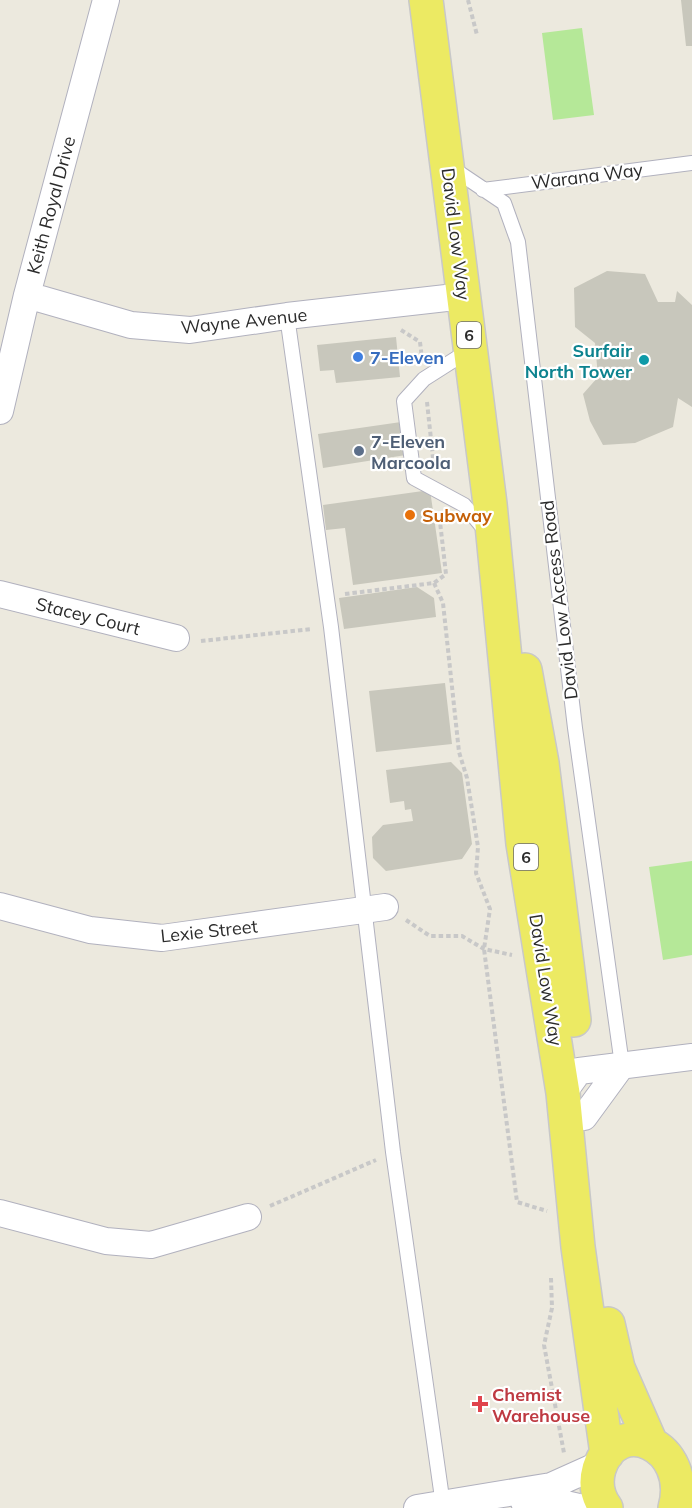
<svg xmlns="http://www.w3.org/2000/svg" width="692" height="1508" viewBox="0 0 692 1508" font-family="Mulish,sans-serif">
<rect width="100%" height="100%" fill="#ece9de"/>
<path fill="#b5e898" d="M 582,28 L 594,115 L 553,120 L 542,33 Z
M 692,861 L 692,955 L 663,960 L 649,867 Z"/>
<path fill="#c8c7bc" d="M 681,0 L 692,0 L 692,46 L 686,46 Z
M 607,271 L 645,274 L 658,302 L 675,302 L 677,291 L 692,305 L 692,407 L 678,398 L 673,427 L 635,443 L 603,445 L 590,421 L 583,394 L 598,377 L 595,343 L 575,327 L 574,288 Z
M 396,337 L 400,377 L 336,383 L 334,370 L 320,371 L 317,345 Z
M 401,422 L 406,455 L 323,468 L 318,434 Z
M 430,490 L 442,573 L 353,585 L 345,528 L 326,530 L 323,505 Z
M 417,587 L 434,598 L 436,617 L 344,629 L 339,598 Z
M 445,683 L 452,744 L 376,752 L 369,691 Z
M 451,762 L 462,773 L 472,844 L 462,859 L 386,871 L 373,858 L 372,837 L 383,825 L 413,821 L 411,809 L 405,810 L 404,801 L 390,803 L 386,770 Z"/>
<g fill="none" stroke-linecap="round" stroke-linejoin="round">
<defs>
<path id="lane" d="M 452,168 L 504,203 L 518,242 L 575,728 L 622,1065
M 483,190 L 692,163
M 287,316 L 331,627 L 393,1152 L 443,1505
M 468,351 L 424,379 L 404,401 L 414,478 L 464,505 L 486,531"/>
<path id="street" d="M 27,295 L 131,325 L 190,330 L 287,316 L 464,296
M 0,411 L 27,295 L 106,0
M 0,594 L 176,638
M 0,906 L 90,930 L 162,938 L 385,907
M 563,1093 L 579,1071 L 692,1057
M 584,1117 L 622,1065
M 0,1213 L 106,1241 L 151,1245 L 248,1217
M 524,1502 L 552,1501 L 583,1508
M 417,1508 L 551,1486 L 600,1464"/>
<path id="primary" d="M 426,0 L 490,504 L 523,844 L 563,1093 L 578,1247 L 607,1454
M 525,670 L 542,763 L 574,1020
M 608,1324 L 618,1368 L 650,1441
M 606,1508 C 597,1496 595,1483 599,1469 C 617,1412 692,1445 675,1508"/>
</defs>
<use href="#lane" stroke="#b1b1be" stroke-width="16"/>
<use href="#street" stroke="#b1b1be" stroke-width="28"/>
<use href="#primary" stroke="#c8c8c8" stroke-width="36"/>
<path stroke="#c8c8c8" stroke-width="4" stroke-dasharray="4.5 3" stroke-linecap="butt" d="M 468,0 L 477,35
M 401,330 L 420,342 L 422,359
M 427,402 L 433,458
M 434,583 L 443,603 L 459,752 L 467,778 L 478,847 L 476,873 L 490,909 L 484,949 L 517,1202 L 547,1211
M 345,594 L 434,583 L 446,574 L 439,513
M 201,641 L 312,629
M 406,920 L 430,936 L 462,936 L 484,949 L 512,955
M 270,1206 L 376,1160
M 551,1278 L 552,1308 L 544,1345 L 564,1453"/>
<use href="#lane" stroke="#fff" stroke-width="14"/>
<use href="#street" stroke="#fff" stroke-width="26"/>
<use href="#primary" stroke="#ecea63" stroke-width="33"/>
</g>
<circle fill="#3f7fe0" stroke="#fff" stroke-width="2" cx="358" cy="357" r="6"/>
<circle fill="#0f9aa8" stroke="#fff" stroke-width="2" cx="644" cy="360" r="6"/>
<circle fill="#5c6f8a" stroke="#fff" stroke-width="2" cx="359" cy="451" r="6"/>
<circle fill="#e8710a" stroke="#fff" stroke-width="2" cx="410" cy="515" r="6"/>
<path fill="#e0444e" stroke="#fff" stroke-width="2" d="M477 1395h6v6h6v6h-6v6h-6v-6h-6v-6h6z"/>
<g text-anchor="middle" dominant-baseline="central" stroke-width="4.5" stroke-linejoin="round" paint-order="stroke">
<g fill="#fff" stroke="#6b6b6b" stroke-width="1.5">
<rect x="457" y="322" width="24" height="26" rx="4.5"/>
<rect x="514" y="844" width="24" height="26" rx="4.5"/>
</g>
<g font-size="16" font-weight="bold" fill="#2b2b2b">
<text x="469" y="335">6</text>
<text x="526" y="857">6</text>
</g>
<g font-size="18" fill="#2b2b2b" stroke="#fff">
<text transform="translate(587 176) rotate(-7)">Warana Way</text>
<text transform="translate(51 205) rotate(-75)">Keith Royal Drive</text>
<text transform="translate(456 234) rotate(83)">David Low Way</text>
<text transform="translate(244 321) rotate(-6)">Wayne Avenue</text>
<text transform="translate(559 600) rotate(-97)">David Low Access Road</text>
<text transform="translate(88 616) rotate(14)">Stacey Court</text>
<text transform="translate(209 931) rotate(-6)">Lexie Street</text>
<text transform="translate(546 980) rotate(81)">David Low Way</text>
</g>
<g font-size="18" font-weight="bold" fill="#0d838f" stroke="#fff" text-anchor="end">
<text x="632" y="350">Surfair<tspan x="632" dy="21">North Tower</tspan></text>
</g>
<g font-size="18" font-weight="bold" fill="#366cbe" stroke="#fff" text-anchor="start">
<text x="370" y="357">7-Eleven</text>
</g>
<g font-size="18" font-weight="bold" fill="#4e5e75" stroke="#fff" text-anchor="start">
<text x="371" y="441">7-Eleven<tspan x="371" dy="21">Marcoola</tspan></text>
</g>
<g font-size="18" font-weight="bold" fill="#c56008" stroke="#fff" text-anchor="start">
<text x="422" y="515">Subway</text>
</g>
<g font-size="18" font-weight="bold" fill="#be3a42" stroke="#fff" text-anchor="start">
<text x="492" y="1394">Chemist<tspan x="492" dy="21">Warehouse</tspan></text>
</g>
</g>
</svg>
